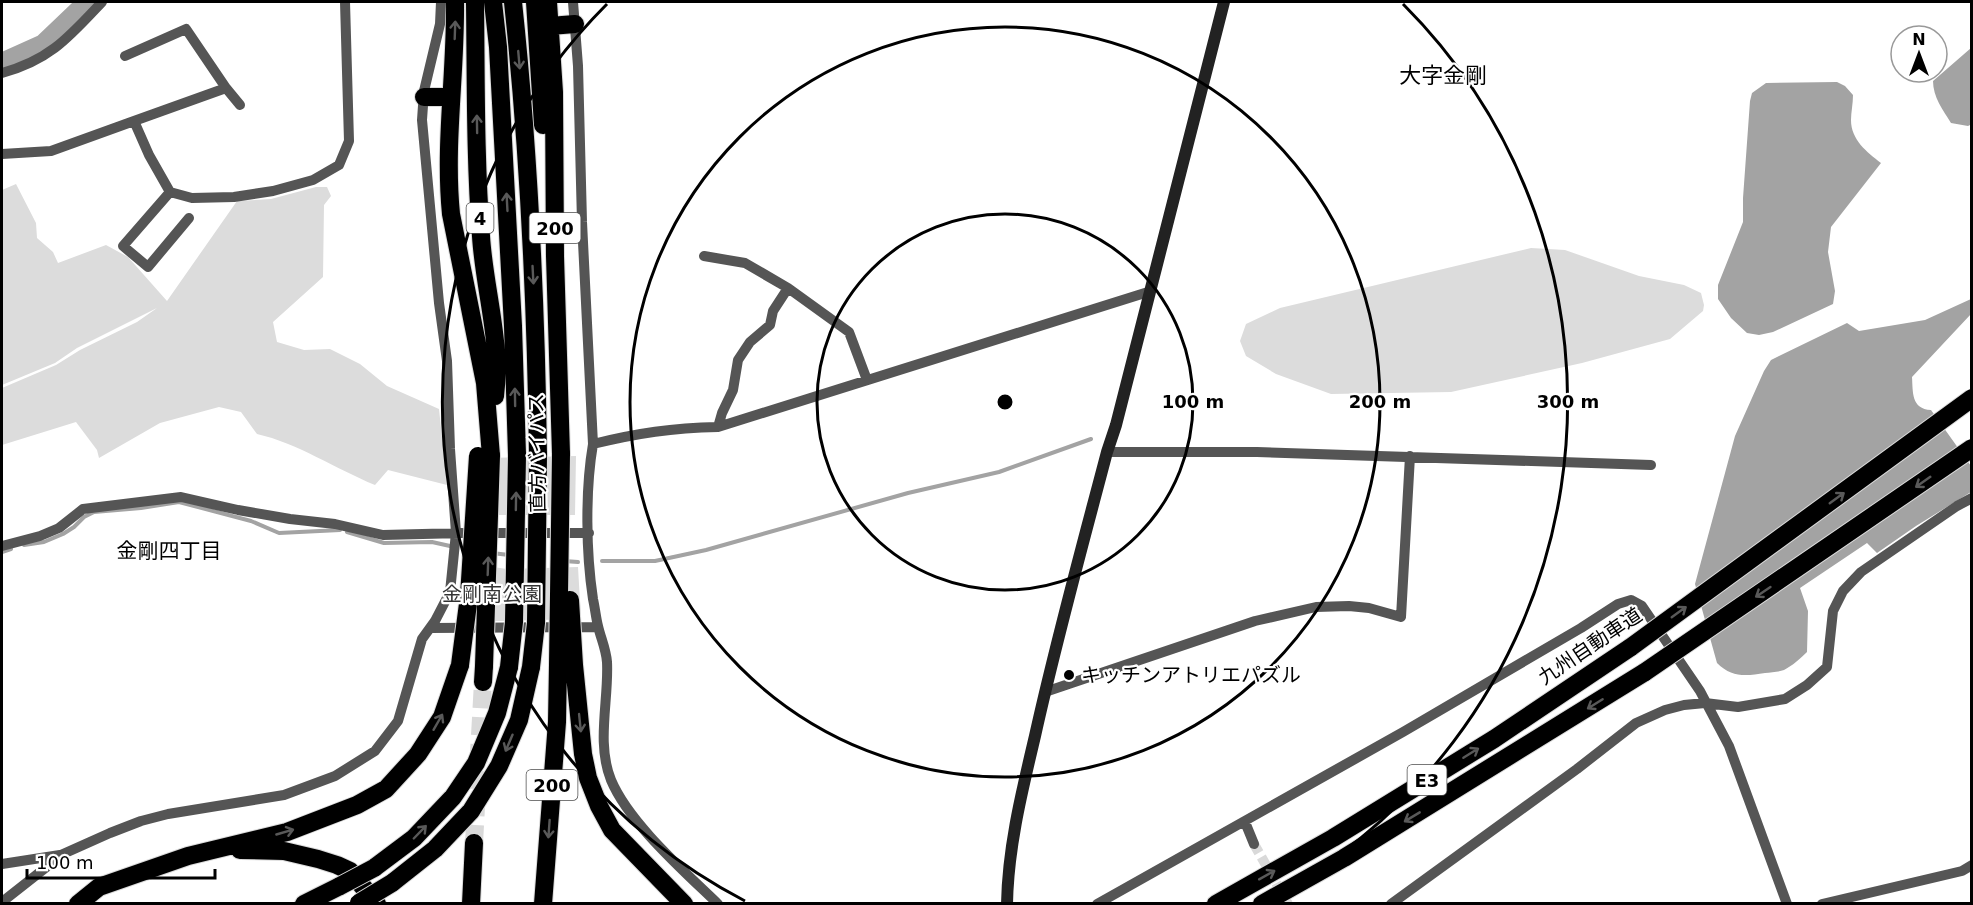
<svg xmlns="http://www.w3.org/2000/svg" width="1973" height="905" viewBox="0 0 1973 905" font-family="'DejaVu Sans','Noto Sans JP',sans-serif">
<rect width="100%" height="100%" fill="#fff"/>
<path fill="#dcdcdc" d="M 16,184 L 36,223 L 37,238 L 53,252 L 58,263 L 106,245 L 128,257 L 167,301 L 237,201 L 271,199 L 316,187 L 327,187 L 331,196 L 324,205 L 323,277 L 273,322 L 277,342 L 304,350 L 330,349 L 360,364 L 387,386 L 439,409 L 447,485 L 388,470 L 375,485 C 336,469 297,443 257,434 L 241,412 L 219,407 L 160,423 L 99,458 L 97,450 L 76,422 L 2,445 L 2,388 L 56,365 L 80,350 L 137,322 L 157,308 L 77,348 L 55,363 L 2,385 L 2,190 Z
M 1531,248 L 1565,250 L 1639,276 L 1684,285 L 1701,293 L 1704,305 L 1703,311 L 1670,339 L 1582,363 L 1451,392 L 1331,394 L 1276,374 L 1246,356 L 1240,341 L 1246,324 L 1280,308 Z
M 576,456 L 575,515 L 480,515 L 482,458 Z
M 465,563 L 507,569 L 578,567 L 581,619 L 456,622 L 464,590 Z"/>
<path fill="#a3a3a3" d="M 1971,48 L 1972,124 L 1968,126 L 1951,123 C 1943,110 1933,97 1933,81 Z
M 1837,82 L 1845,86 L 1853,95 C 1853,104 1851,112 1851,120 C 1851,140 1867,152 1881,163 L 1831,227 L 1828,252 L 1835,291 L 1833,304 L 1773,332 L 1759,335 L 1747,333 L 1731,318 L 1718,299 L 1718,285 L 1743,222 L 1743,198 L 1750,101 L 1752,93 L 1766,83 Z
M 1971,299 L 1971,314 L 1912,377 C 1913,392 1911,409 1931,410 L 1971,466 L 1971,492 L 1916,526 L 1877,553 L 1867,543 L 1800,588 L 1808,611 L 1807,652 C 1801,658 1792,666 1784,670 C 1779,672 1771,672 1765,673 C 1746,676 1732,678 1717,663 L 1695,584 L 1735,436 L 1764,371 L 1771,360 L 1847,323 L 1859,331 L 1925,320 Z"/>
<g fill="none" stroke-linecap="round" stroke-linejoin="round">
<path stroke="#a3a3a3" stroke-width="4" d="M 347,532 L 384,543 L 432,542 L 450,546
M 24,545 L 44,542 L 63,534 L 74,527 L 84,517 L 94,512 L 141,508 L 179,502 L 251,521 L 279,533 L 340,530
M 2,552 L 11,549
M 492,553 L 509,555
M 564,561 L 578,562
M 602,561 L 655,561 L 706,550 L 908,493 L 999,472 L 1091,439"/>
<path stroke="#a3a3a3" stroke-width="22" d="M 2,64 L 44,45 L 89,2"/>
<path stroke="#d9d9d9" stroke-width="10" stroke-dasharray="10 5" stroke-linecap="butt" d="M 1254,844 L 1288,904"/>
<path stroke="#d9d9d9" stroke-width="18" stroke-dasharray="18 9" stroke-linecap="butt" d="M 474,843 L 483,682"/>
<defs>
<path id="highway" d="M 455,2 C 456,73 444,143 451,214 L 485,383 L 491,456
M 475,2 C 476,80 475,158 481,236 C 484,288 502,343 495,396
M 493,2 L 498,47 L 513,326 L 517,455
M 513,2 C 529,152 536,303 538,455
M 535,2 L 543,125
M 548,2 L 554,92 L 555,256 L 561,454
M 550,26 L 575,24
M 424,97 L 451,97
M 574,665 L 583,754 L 588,778 L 599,806 L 612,830 L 684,904
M 483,682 L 484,666
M 240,850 L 284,851 L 318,859 L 337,865 L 350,871 L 377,904
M 374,868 L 414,838 L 453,797 L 476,763 L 497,713 L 509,667
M 392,883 L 435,849 L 471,811 L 499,766 L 519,720 L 531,667
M 78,904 L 99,887 L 188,856 L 287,832 L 357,805 L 386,789 L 418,754 L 442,717 L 460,665
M 304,904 L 340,886
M 471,904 L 474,843
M 543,904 L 557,722 L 558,665
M 1216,904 L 1333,838 L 1494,739 L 1631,647
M 1262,904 L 1344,858 L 1645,672"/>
</defs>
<use href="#highway" stroke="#dbdbdb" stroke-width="20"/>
<path stroke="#555" stroke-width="10" d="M 573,2 L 578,66 L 582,222 L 593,444 C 585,491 586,553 593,599 C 595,608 596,618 598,626 C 601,639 606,649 607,662 C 609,700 596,743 611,780 C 629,823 684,871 718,904
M 125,56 L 186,29 L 226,88 L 134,121
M 2,73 C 50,60 69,37 102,2
M 226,88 L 240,105
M 2,154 L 51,151 L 134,121 L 149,155 L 170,192 L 192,198 L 234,197 L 273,191 L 313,180 L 339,165 L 349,141 L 345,2
M 170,192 L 123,246 L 148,267 L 189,218
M 704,256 L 745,263 L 788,288
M 718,427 L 722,413 L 733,390 L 738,360 L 750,342 L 770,325 L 773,311 L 788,288 L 849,332 L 867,380
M 593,444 C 638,433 672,428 718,427 L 1148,292
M 1107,452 L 1257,452 L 1651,465
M 484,533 L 589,533
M 2,546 L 40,536 L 59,528 L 83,509 L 181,497 L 238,510 L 290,519 L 335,524 L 383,535 L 462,533
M 430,628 L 598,627
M 1045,692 L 1255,621 L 1316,607 L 1349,606 L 1369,608 L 1401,617 L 1410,456
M 1245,822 L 1254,844
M 2,864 L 60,855
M 2,902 L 63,854 L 110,833 L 141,821 L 168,814 L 284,795 L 335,776 L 375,751 L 398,721 L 422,639 L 435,621 L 450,592 L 456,533 L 450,449 L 447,361 L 439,303 L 422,120 L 424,91 L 440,24 L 441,2
M 1097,904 L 1403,732 L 1581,628 L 1618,604 L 1631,600 L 1642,606 L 1700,691 L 1729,746 L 1787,904
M 1391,904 L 1577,769 L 1636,723 L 1665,710 L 1684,705 L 1705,703 L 1738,707 L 1785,699 L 1807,685 L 1827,667 L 1833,611 L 1843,591 L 1861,572 L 1957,506 L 1972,498
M 1822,904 L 1962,871 L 1972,865"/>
<path stroke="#222" stroke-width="12" d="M 1007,904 C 1008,847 1022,791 1035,736 C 1056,641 1082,547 1107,452 L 1116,425 L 1224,2"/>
<use href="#highway" stroke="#000" stroke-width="18"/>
<defs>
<path id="highway-bridge" d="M 570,600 L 574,665
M 1631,647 L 1972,398
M 460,665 L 469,596 L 478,456
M 558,665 L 561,454
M 484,666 L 491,456
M 509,667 L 514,622 L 517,455
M 531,667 L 536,623 L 538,455
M 1645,672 L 1972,448
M 340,886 L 374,868
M 359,903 L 392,883"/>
</defs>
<use href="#highway-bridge" stroke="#dbdbdb" stroke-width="20" stroke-linecap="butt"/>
<use href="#highway-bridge" stroke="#000" stroke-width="18"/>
</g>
<defs><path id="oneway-shaft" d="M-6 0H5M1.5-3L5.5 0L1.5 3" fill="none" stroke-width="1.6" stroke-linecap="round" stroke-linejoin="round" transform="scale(1.5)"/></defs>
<g stroke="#595959">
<use href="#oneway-shaft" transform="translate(455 30) rotate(-88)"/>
<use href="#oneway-shaft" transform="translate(519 60) rotate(85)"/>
<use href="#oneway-shaft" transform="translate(477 124) rotate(-91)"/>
<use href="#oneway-shaft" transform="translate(507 202) rotate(-93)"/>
<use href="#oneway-shaft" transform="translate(533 275) rotate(87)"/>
<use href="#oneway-shaft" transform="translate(515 397) rotate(-91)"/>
<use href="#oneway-shaft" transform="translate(1923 482) rotate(145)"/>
<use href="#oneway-shaft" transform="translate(1837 498) rotate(-36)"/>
<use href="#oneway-shaft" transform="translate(516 501) rotate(-89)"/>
<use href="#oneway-shaft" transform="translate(488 566) rotate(-88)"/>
<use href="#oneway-shaft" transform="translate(1763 592) rotate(146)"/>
<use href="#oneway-shaft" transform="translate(1679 612) rotate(-36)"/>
<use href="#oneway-shaft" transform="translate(1595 704) rotate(148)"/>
<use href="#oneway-shaft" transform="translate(438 722) rotate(-60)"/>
<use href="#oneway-shaft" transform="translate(580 723) rotate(84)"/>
<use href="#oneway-shaft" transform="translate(509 743) rotate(113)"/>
<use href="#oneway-shaft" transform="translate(1471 753) rotate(-32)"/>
<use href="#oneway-shaft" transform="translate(1412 817) rotate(149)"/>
<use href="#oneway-shaft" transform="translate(549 829) rotate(94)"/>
<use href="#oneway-shaft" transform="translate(285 832) rotate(-16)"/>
<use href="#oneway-shaft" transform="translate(420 832) rotate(-46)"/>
<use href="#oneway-shaft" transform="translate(1267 875) rotate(-29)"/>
</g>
<g fill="none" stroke="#000" stroke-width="3">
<circle cx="1005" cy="402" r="188"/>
<circle cx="1005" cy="402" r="375"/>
<path d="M745 901A563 563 0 0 1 607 4M1403 4A563 563 0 0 1 1265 901"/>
</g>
<circle fill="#000" stroke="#fff" stroke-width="2" cx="1069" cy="675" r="6"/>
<g text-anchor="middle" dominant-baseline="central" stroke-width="4.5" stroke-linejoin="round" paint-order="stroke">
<g fill="#fff" stroke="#4c4c4c" stroke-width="1.5">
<rect x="466.5" y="203" width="27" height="30" rx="4.5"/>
<rect x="529.5" y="213" width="51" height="30" rx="4.5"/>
<rect x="1407.5" y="765" width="39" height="30" rx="4.5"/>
<rect x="526.5" y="770" width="51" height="30" rx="4.5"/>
</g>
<g font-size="18" font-weight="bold" fill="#000">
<text x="480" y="218">4</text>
<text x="555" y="228">200</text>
<text x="1427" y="780">E3</text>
<text x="552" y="785">200</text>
</g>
<g font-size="20" fill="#000" stroke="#fff">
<text transform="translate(537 453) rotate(-91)">直方バイパス</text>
<text transform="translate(1590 646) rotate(-34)">九州自動車道</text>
</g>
<g font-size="20" fill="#333" stroke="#fff">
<text x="492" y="594">金剛南公園</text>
</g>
<g font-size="20" fill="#000" stroke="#fff" text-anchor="start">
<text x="1081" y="675">キッチンアトリエパズル</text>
</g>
<g font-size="21" fill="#000" stroke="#fff">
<text x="169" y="551">金剛四丁目</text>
</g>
<g font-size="22" fill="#000" stroke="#fff">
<text x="1443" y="75">大字金剛</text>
</g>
</g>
<circle cx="1005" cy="402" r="9" fill="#000" stroke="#fff" stroke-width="3"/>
<g font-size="18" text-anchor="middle" font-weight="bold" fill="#000" stroke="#fff" stroke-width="4.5" stroke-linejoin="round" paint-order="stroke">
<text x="1193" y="408">100 m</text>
<text x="1380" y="408">200 m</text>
<text x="1568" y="408">300 m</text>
</g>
<rect width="1973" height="905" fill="none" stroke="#000000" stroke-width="6"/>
<g transform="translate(1919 54)"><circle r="28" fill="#ffffff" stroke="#999999" stroke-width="1.5"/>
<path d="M0-4.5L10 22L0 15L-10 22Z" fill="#000000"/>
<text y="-9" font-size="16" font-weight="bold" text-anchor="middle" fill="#000000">N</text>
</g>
<path d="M27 869v9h188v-9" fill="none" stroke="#000000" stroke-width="3"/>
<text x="36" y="869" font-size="18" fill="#000000" stroke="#ffffff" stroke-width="4.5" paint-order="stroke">100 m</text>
</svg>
